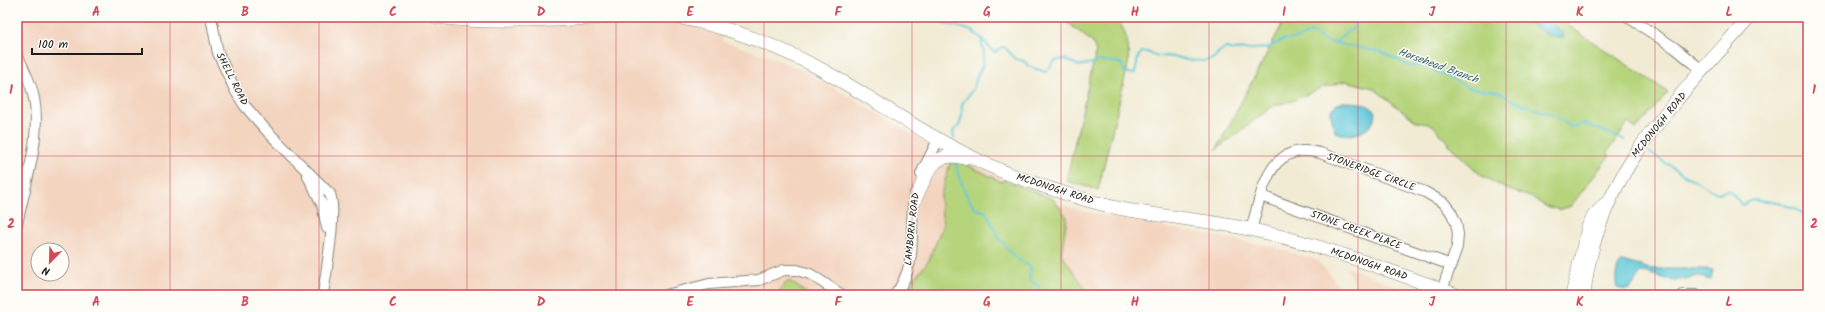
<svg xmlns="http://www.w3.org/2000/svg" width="1825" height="312" viewBox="0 0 1825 312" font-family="Kalam,sans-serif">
<rect width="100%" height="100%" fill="#fdfcf7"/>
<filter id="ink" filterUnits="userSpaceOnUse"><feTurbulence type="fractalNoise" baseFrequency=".025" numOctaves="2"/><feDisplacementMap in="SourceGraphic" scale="8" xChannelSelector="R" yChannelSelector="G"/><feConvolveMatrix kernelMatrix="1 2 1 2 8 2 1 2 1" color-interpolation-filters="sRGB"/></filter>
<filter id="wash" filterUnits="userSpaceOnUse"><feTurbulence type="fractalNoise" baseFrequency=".012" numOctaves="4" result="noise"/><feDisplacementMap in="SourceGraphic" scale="16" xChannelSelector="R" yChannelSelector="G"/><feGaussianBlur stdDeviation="0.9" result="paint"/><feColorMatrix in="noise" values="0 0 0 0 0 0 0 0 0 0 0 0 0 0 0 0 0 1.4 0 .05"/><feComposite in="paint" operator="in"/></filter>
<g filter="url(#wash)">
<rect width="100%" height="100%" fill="#f1ebd4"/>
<path fill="#f3d4bf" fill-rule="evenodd" d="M 17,17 L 404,17 L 474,25 L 535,25 L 641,19 L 674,21 L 724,33 L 722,41 L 768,56 L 809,73 L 929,144 L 931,142 L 1004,180 L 1002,182 L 940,198 L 943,225 L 929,260 L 902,295 L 17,295 L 17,245 L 23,232 L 22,217 L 43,112 L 37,86 L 17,42 ZM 38,250 L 62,250 L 62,274 L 38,274 Z
M 1053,199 L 1061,205 L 1104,216 L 1273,247 L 1316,260 L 1331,275 L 1344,295 L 1090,295 L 1061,254 L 1067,217 Z
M 1346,267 L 1420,295 L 1360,295 Z"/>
<path fill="#b6d47b" stroke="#69784c" d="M 1061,17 L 1115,17 C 1127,31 1130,46 1128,65 L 1098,190 L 1066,181 L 1096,51 L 1092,42 Z
M 1286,17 L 1559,17 L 1560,20 L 1668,92 L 1636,129 L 1628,123 L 1607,153 L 1610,155 L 1571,206 L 1559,210 L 1543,205 L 1533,198 L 1509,190 L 1482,176 L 1454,150 L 1433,125 L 1417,122 L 1373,88 L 1346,81 L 1321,88 L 1292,101 L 1273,106 L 1216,150 Z
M 951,160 L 963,163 L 1002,182 L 1004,180 L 1053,199 L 1067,217 L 1061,254 L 1090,295 L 902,295 L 929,260 L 943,225 L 940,198 Z
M 788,280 L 809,295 L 777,295 Z"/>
<path fill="#5dc7d9" stroke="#3c727a" d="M 1523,17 L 1546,17 L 1562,33 L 1563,37 L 1560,38 C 1547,37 1532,26 1523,17 Z
M 1343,102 C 1356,102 1367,102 1376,112 C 1374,132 1353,139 1335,132 C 1333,128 1334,124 1332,120 C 1329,109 1332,105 1343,102 Z
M 1622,261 L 1651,269 L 1706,269 L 1713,270 L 1711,279 L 1709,280 C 1706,279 1702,277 1700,276 C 1692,276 1683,281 1675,280 C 1663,280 1653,273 1641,272 L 1631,288 L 1626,290 L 1617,288 C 1615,279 1615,268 1622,261 Z"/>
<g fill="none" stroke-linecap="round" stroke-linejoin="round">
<path stroke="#5dc7d9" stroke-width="2" d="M 934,17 C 944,25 954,25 966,29 C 975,31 987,43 992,51 L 995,52 L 1002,47 L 1006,48 L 1015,59 L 1024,61 L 1028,66 L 1046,72 L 1054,61 L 1065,59 L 1079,66 L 1101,61 L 1120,63 L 1122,64 L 1124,71 L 1131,74 L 1135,73 L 1138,57 L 1142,52 L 1147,52 L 1157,56 L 1177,57 L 1187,60 L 1204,61 L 1213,59 L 1219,52 L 1226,48 L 1234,50 L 1268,48 L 1285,39 L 1296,39 L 1312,32 L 1325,41 L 1381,52 L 1410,66 L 1423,66 L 1445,75 L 1468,88 L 1500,92 L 1514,101 L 1553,115 L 1572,127 L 1585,124 L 1625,140
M 1336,42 L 1346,32 L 1352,30 L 1354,24 L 1363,17
M 954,138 L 953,131 L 959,126 L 962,116 L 962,104 L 973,89 L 977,76 L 982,67 L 984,52 L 981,40
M 1649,152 L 1681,173 L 1717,193 L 1729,190 L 1742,205 C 1746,204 1749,201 1753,200 C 1768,200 1801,206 1808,220
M 955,163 L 965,192 L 974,208 L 986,212 L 999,238 L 1014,257 L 1031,267 L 1029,279 L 1040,287 L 1036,295"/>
</g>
</g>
<g filter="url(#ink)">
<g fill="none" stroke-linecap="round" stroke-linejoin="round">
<defs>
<path id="minor" d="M 211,17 L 218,53 L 235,90 L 245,106 L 267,131 L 330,194 C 337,214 326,271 323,295
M 1628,17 L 1675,48 L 1703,71
M 17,55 C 23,67 30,80 33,94 C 43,134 25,184 17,224
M 921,174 L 938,140
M 308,176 L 322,204 L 327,228
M 1261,196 L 1451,265
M 1251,230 C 1262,192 1268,140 1320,153 L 1425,192 L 1444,203 L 1451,212 L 1456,223 L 1458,234 L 1457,247 L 1442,290
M 666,295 L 709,284 L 759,280 L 784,270 L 797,270 L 810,274 L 842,295
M 895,295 C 921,260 907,231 915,193
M 1683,295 L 1696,295"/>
<path id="major" d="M 435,17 C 492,24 548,21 605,17
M 678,17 C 725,26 772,44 815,66 C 883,103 944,150 1017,177 C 1050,189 1083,200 1117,208 C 1162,217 1208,220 1253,230 C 1323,245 1390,271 1457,295
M 914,201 C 927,177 930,149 964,158
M 1572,295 L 1588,227 L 1593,217 L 1605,204
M 1584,295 C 1595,176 1676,101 1750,17"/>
</defs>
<use href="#minor" stroke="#868478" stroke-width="12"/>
<use href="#major" stroke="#868478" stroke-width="14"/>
<use href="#minor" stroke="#fff" stroke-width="10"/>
<use href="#major" stroke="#fff" stroke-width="13"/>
</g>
</g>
<path fill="none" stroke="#d1495b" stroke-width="1" stroke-opacity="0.55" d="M 170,17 L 170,295M 319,17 L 319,295M 467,17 L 467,295M 616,17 L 616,295M 764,17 L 764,295M 912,17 L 912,295M 1061,17 L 1061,295M 1209,17 L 1209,295M 1358,17 L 1358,295M 1506,17 L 1506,295M 1655,17 L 1655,295M 17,156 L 1808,156"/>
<g text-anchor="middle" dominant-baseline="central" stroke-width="3" stroke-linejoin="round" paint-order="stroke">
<g font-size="10" fill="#1c1c1c" stroke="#fdfcf7">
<text transform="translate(232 79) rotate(63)">SHELL ROAD</text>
<text transform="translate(1659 125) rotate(-51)">MCDONOGH ROAD</text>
<text transform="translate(1371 172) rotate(20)">STONERIDGE CIRCLE</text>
<text transform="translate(1055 189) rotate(18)">MCDONOGH ROAD</text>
<text transform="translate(912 229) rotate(-84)">LAMBORN ROAD</text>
<text transform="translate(1356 230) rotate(20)">STONE CREEK PLACE</text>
<text transform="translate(1369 264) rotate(19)">MCDONOGH ROAD</text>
</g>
<g font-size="11" font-style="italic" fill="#366068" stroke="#fdfcf7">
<text transform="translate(1438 66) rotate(20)">Horsehead Branch</text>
</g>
</g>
<rect width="1825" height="312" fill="none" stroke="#fdfcf7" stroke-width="44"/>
<g transform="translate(50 262) rotate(203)"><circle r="19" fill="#fdfcf7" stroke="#a3a29f"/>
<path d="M0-3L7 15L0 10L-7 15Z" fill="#d1495b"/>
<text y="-6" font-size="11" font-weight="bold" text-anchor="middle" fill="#1c1c1c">N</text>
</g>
<path d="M32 48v6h110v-6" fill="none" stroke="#1c1c1c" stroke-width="2"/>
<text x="38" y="48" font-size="12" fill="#1c1c1c" stroke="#fdfcf7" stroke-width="3" paint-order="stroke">100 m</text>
<rect x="22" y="22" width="1781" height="268" fill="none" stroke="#d1495b" stroke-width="1.5"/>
<g font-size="13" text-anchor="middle" font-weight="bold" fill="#d1495b">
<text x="96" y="16">A</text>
<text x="245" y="16">B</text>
<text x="393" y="16">C</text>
<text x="541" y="16">D</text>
<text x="690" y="16">E</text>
<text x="838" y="16">F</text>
<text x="987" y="16">G</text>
<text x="1135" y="16">H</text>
<text x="1284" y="16">I</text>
<text x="1432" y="16">J</text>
<text x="1580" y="16">K</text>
<text x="1729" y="16">L</text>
<text x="11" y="94">1</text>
<text x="1814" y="94">1</text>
<text x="11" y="228">2</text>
<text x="1814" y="228">2</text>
<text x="96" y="306">A</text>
<text x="245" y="306">B</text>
<text x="393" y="306">C</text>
<text x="541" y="306">D</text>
<text x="690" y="306">E</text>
<text x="838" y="306">F</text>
<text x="987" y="306">G</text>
<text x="1135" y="306">H</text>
<text x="1284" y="306">I</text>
<text x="1432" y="306">J</text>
<text x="1580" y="306">K</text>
<text x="1729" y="306">L</text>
</g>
</svg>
